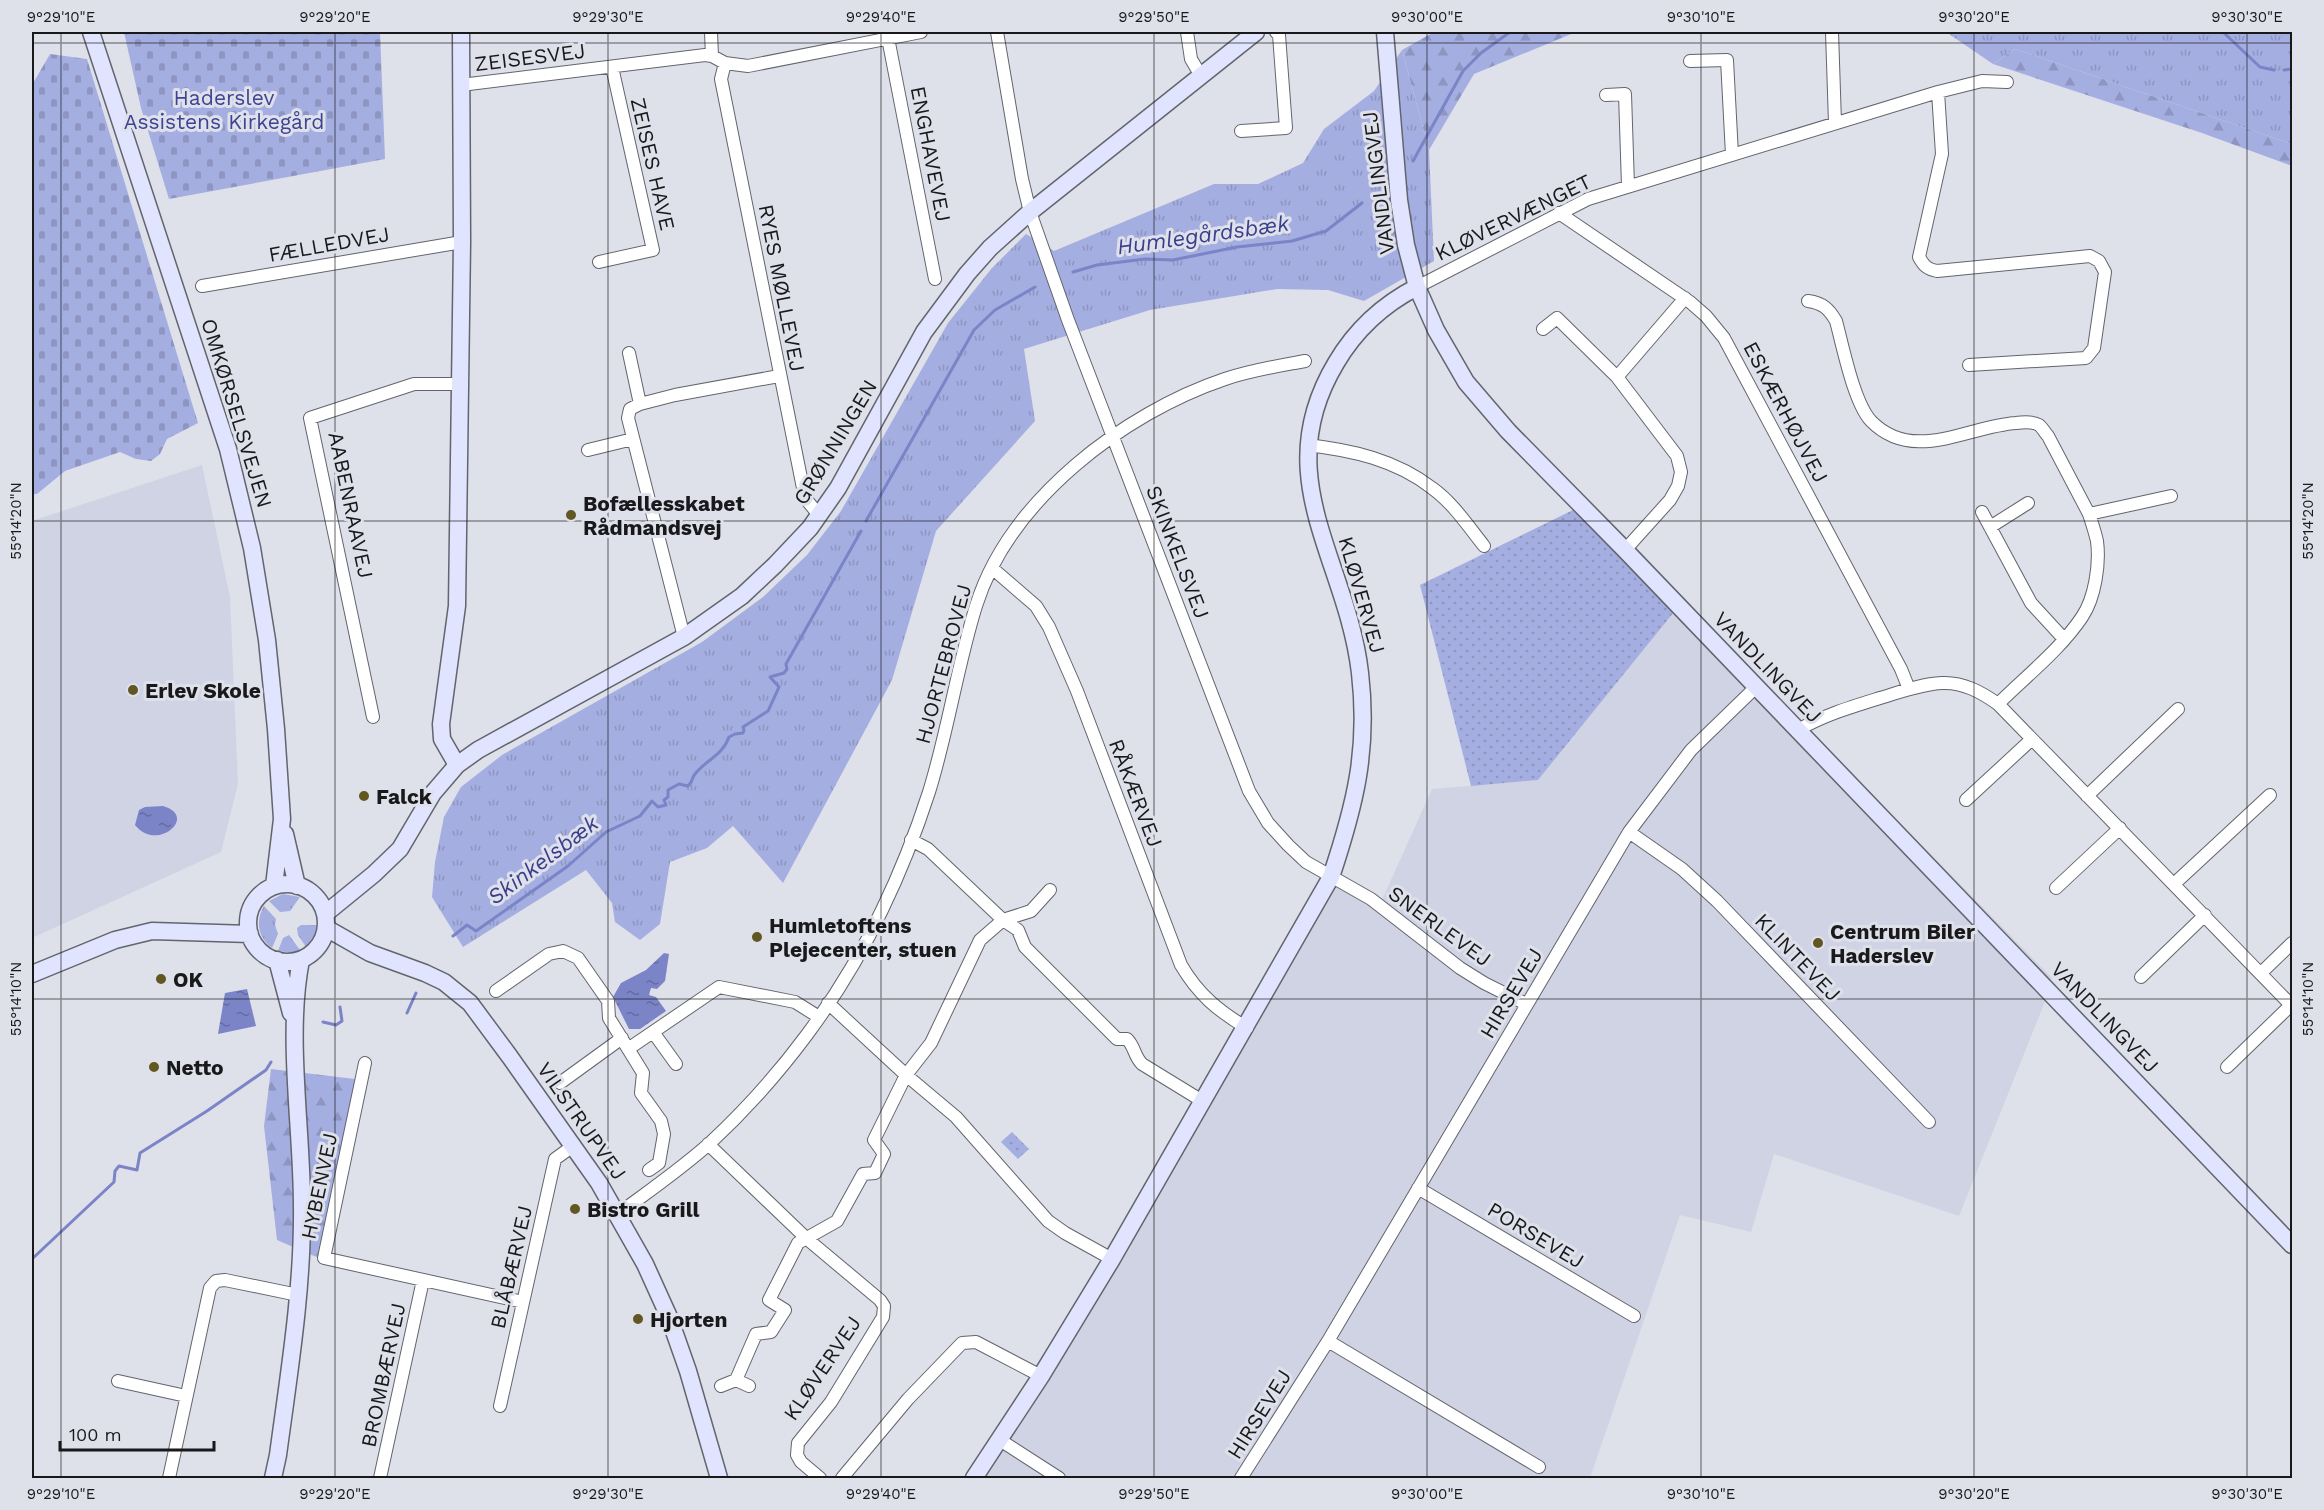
<svg xmlns="http://www.w3.org/2000/svg" width="2324" height="1510" viewBox="0 0 2324 1510" font-family="'Work Sans',sans-serif">
<defs>
<pattern id="grass-tufts" width="24" height="20" patternUnits="userSpaceOnUse" patternTransform="scale(1.5)"><rect width="24" height="20" fill="#a5aee1"/><path d="M3 7l-1-3M5 7V3M7 7l1-3M15 17l-1-3M17 17v-4M19 17l1-3" fill="none" stroke="#8d95c0"/></pattern>
<pattern id="forest-firs" width="22" height="20" patternUnits="userSpaceOnUse" patternTransform="scale(1.5)"><rect width="22" height="20" fill="#a5aee1"/><path d="M5 1l3.5 6h-7zM16 11l3.5 6h-7z" fill="#8d95c0"/></pattern>
<pattern id="cemetery-stones" width="16" height="16" patternUnits="userSpaceOnUse" patternTransform="scale(1.5)"><rect width="16" height="16" fill="#a5aee1"/><path d="M2 7V4a2 2 0 0 1 4 0v3zM10 15v-3a2 2 0 0 1 4 0v3z" fill="#8d95c0"/></pattern>
<pattern id="park-dots" width="8" height="8" patternUnits="userSpaceOnUse" patternTransform="scale(1.5)"><rect width="8" height="8" fill="#a5aee1"/><path d="M2 2h.1M6 6h.1" fill="none" stroke="#8d95c0" stroke-width="1.8" stroke-linecap="round"/></pattern>
<pattern id="water-ripples" width="26" height="14" patternUnits="userSpaceOnUse" patternTransform="scale(1.5)"><rect width="26" height="14" fill="#7b84c6"/><path d="M2 4q2-2 4 0t4 0M15 11q2-2 4 0t4 0" fill="none" stroke="#646ba0"/></pattern>
</defs>
<rect width="100%" height="100%" fill="#dee0ea"/>
<path fill="#d0d3e3" d="M 202,465 L 230,597 L 238,784 L 221,852 L 32,938 L 32,521 Z
M 1690,608 L 2052,978 L 2046,999 L 1959,1216 L 1774,1154 L 1751,1232 L 1680,1215 L 1590,1478 L 974,1478 L 1329,882 L 1382,900 L 1432,789 L 1538,780 L 1674,612 Z"/>
<path fill="url(#grass-tufts)" d="M 1946,32 L 2292,32 L 2292,144 L 2015,49 L 1993,64 Z
M 1402,50 L 1429,150 L 1434,261 L 1364,301 L 1328,290 L 1277,289 L 1150,310 L 1024,349 L 1035,421 L 936,531 L 892,680 L 783,883 L 733,826 L 707,848 L 670,862 L 660,924 L 640,940 L 615,922 L 612,903 L 586,870 L 463,947 L 432,897 L 435,862 L 444,817 L 461,787 L 502,755 L 702,642 L 763,597 L 807,555 L 841,511 L 948,323 L 992,268 L 1026,234 L 1054,251 L 1214,184 L 1258,184 L 1303,163 L 1324,129 L 1374,91 Z
M 283,894 L 300,897 L 290,911 L 280,912 L 269,901 Z
M 264,906 L 276,919 L 275,925 L 278,934 L 272,948 C 258,937 255,922 264,906 Z
M 301,925 L 317,925 L 315,934 L 306,947 L 298,935 L 297,928 Z
M 289,935 L 300,950 L 292,953 L 278,951 L 283,938 Z"/>
<path fill="url(#forest-firs)" d="M 1434,32 L 1576,32 L 1474,74 L 1429,150 L 1402,50 Z
M 2015,49 L 2292,144 L 2292,166 L 2202,133 L 1993,64 Z
M 271,1069 L 355,1079 L 319,1258 L 277,1240 L 264,1126 Z"/>
<path fill="url(#cemetery-stones)" d="M 124,32 L 380,32 L 385,159 L 169,199 L 141,108 Z
M 50,54 L 87,59 L 198,423 L 167,439 L 160,454 L 151,461 L 136,459 L 120,452 L 65,471 L 37,494 L 32,494 L 32,85 Z"/>
<path fill="url(#park-dots)" d="M 1573,510 L 1674,612 L 1538,780 L 1471,786 L 1420,585 Z
M 1012,1132 L 1029,1149 L 1018,1159 L 1001,1142 Z"/>
<path fill="url(#water-ripples)" d="M 163,806 C 199,816 157,853 135,825 L 139,810 L 145,807 Z
M 664,953 L 669,954 L 665,981 L 657,989 L 651,988 L 649,995 L 656,997 L 666,1011 L 640,1029 L 629,1029 L 613,997 L 621,983 L 646,970 Z
M 247,989 L 256,1026 L 218,1034 L 225,993 Z"/>
<g fill="none" stroke-linecap="round" stroke-linejoin="round">
<path stroke="#7b84c6" stroke-width="3" d="M 2223,32 L 2260,67 L 2274,70
M 2284,70 L 2292,69
M 1413,161 L 1463,71 L 1481,53 L 1510,32
M 1073,272 L 1097,265 L 1145,259 L 1173,260 L 1237,247 L 1292,241 L 1326,231 L 1362,203
M 866,521 L 974,330 L 995,310 L 1035,287
M 453,936 L 467,925 L 476,931 L 568,866 L 606,832 L 640,816 L 652,801 L 658,807 L 666,805 L 664,800 L 668,797 L 668,790 L 679,784 L 688,786 C 693,782 691,779 695,774 C 706,760 723,755 729,737 L 735,734 L 743,733 L 744,730 L 743,727 L 768,711 L 779,687 L 770,677 L 784,673 L 787,669 L 786,664 L 861,531
M 407,1013 L 416,993
M 323,1022 L 336,1025 L 342,1021 L 340,1007
M 32,1259 L 114,1182 L 115,1171 L 119,1166 L 137,1170 L 140,1153 L 207,1111 L 266,1070 L 271,1062"/>
<defs>
<path id="street" d="M 711,32 L 712,56
M 997,32 L 1022,179 L 1030,212 L 1068,320 L 1249,791 L 1268,823 L 1288,845 L 1306,862 L 1371,899 L 1460,968 L 1484,983 L 1526,1004
M 1187,32 L 1191,59 L 1201,76
M 1832,32 L 1835,123
M 888,38 L 935,279
M 1690,61 L 1727,60 L 1732,155
M 725,63 L 721,79 L 805,498 L 819,515
M 461,85 L 705,55 L 712,56 L 725,63 L 748,66 L 921,32
M 1938,92 L 1942,154 L 1919,257 C 1924,266 1927,269 1937,271 L 2090,256 L 2099,261 L 2105,272 L 2094,348 L 2086,358 L 1969,365
M 1606,95 L 1625,94 L 1628,186
M 1241,131 L 1286,128 L 1279,35 L 1276,32
M 1559,213 L 1690,302 L 1706,316 L 1724,338 L 1901,669 L 1909,689
M 599,262 L 653,250 L 612,67
M 202,286 L 462,242
M 1417,287 L 1588,199 L 1938,92 L 1982,81 L 2007,82
M 1808,301 C 1823,303 1829,309 1836,321 C 1843,347 1854,403 1871,421 C 1913,464 1968,426 2016,423 C 2023,422 2032,421 2039,425 C 2042,427 2045,433 2048,436 L 2089,514
M 1543,329 L 1557,318 L 1617,377 L 1677,456 L 1681,472 L 1678,486 L 1670,500 L 1625,550
M 629,353 L 640,404
M 1617,377 L 1685,298
M 1307,445 C 1352,450 1396,460 1432,488 C 1453,503 1468,526 1484,546
M 588,450 L 633,439
M 1982,512 L 2031,603 L 2064,639
M 1990,527 L 2028,503
M 992,568 L 1036,606 L 1049,627 L 1077,691 L 1181,965 C 1198,994 1218,1011 1247,1028
M 684,637 L 628,418 L 630,409 L 640,404 L 675,395 L 779,376
M 1998,704 C 2026,676 2060,650 2082,617 C 2095,598 2100,564 2097,541 C 2095,532 2092,523 2089,514 L 2171,496
M 373,717 L 310,418 L 414,384 L 460,384
M 1798,730 C 1824,715 1851,707 1880,698 C 1900,692 1921,684 1942,683 C 1963,682 1981,692 1998,704 L 2291,1005 L 2227,1067
M 2087,796 L 2178,709
M 1966,800 L 2032,739
M 1629,832 L 1682,869 L 1717,901 L 1929,1122
M 911,840 L 928,849 L 1003,920 L 1018,930 L 1025,947 L 1117,1039 L 1127,1039 C 1135,1047 1134,1056 1142,1064 L 1204,1102
M 2174,884 L 2270,795
M 2056,888 L 2120,828
M 2261,973 L 2292,943
M 2141,977 L 2205,915
M 496,991 L 549,954 L 563,951 L 578,958 L 608,1001 L 609,1018 L 643,1073 L 641,1093 L 661,1121 L 664,1134 L 659,1163 L 649,1170
M 828,1003 L 906,1075 L 956,1117 L 1048,1221 L 1065,1233 L 1112,1259
M 653,1032 L 676,1064
M 628,1049 L 719,987 L 795,1002 L 819,1017
M 365,1063 L 324,1258 L 523,1302
M 560,1083 L 622,1038
M 708,1144 L 806,1238 L 880,1300 L 884,1306 L 883,1317 L 831,1402 L 798,1443 L 797,1455 L 801,1462 L 820,1478
M 1418,1188 L 1634,1316
M 618,1214 C 649,1191 681,1169 710,1143 C 780,1078 841,997 882,910 C 900,873 916,832 929,792 C 948,731 957,667 976,606 C 1009,500 1124,413 1225,379 C 1251,370 1278,366 1305,361
M 1328,1341 L 1539,1467
M 736,1380 L 749,1386
M 118,1381 L 186,1396
M 721,1386 L 736,1380 L 756,1334 L 771,1332 L 785,1310 L 769,1300 L 798,1243 L 837,1221 L 863,1174 L 875,1173 L 884,1154 L 874,1140 L 906,1075 L 931,1043 L 980,940 L 1003,920 L 1031,911 L 1050,890
M 500,1406 L 555,1159 L 573,1146
M 1000,1440 L 1059,1478
M 169,1478 L 210,1288 L 216,1281 L 225,1280 L 298,1295
M 380,1478 L 423,1280
M 842,1478 L 908,1399 L 962,1343 L 976,1342 L 1041,1376
M 1241,1478 L 1328,1341 L 1629,832 L 1691,750 L 1756,687"/>
<path id="secondary" d="M 91,32 L 228,449 L 252,548 L 267,640 L 276,729 L 282,819 L 274,886
M 1385,32 L 1399,200 L 1406,245 L 1417,287 L 1436,330 L 1466,382 L 1508,431 L 1625,550 L 2292,1245
M 457,765 L 442,739 L 441,724 L 457,606 L 462,242 L 461,32
M 285,834 L 297,886
M248 923a39 39 0 1 1 78 0a39 39 0 1 1-78 0Z
M 325,914 L 374,874 L 400,849 L 433,793 L 457,765 L 478,750 L 684,637 L 742,596 L 775,565 L 810,528 L 838,488 L 924,332 L 967,274 L 990,248 L 1030,212 L 1256,32
M 326,928 L 370,953 L 425,973 L 444,982 L 470,1003 L 510,1057 L 599,1183 L 645,1264 L 669,1317 L 688,1371 L 719,1478
M 277,960 L 291,1013
M 32,974 L 115,940 L 152,931 L 250,934
M 273,1478 L 278,1455 C 289,1373 303,1289 302,1206 C 302,1127 286,1036 301,960
M 974,1478 L 1041,1376 L 1112,1259 L 1331,877 C 1355,805 1369,750 1360,673 C 1347,559 1267,478 1336,363 C 1356,329 1382,305 1417,287"/>
</defs>
<use href="#street" stroke="#63656d" stroke-width="14"/>
<use href="#secondary" stroke="#63656d" stroke-width="19"/>
<use href="#street" stroke="#fff" stroke-width="12"/>
<use href="#secondary" stroke="#e0e4fe" stroke-width="16"/>
</g>
<path fill="none" stroke="#19191c" stroke-width="1.5" stroke-opacity="0.45" d="M 61,32 L 61,1478M 335,32 L 335,1478M 608,32 L 608,1478M 881,32 L 881,1478M 1154,32 L 1154,1478M 1427,32 L 1427,1478M 1701,32 L 1701,1478M 1974,32 L 1974,1478M 2247,32 L 2247,1478M 32,43 L 2292,43M 32,521 L 2292,521M 32,999 L 2292,999M 32,1477 L 2292,1477"/>
<g fill="#625623" stroke="#dee0ea" stroke-width="2">
<circle cx="571" cy="515" r="6"/>
<circle cx="133" cy="690" r="6"/>
<circle cx="364" cy="796" r="6"/>
<circle cx="757" cy="937" r="6"/>
<circle cx="1818" cy="943" r="6"/>
<circle cx="161" cy="979" r="6"/>
<circle cx="154" cy="1067" r="6"/>
<circle cx="575" cy="1209" r="6"/>
<circle cx="638" cy="1319" r="6"/>
</g>
<g text-anchor="middle" dominant-baseline="central" stroke-width="6" stroke-linejoin="round" paint-order="stroke">
<g font-size="21" fill="#19191c" stroke="#dee0ea">
<text transform="translate(530 57) rotate(-7)">ZEISESVEJ</text>
<text transform="translate(931 154) rotate(79)">ENGHAVEVEJ</text>
<text transform="translate(653 164) rotate(77)">ZEISES HAVE</text>
<text transform="translate(1378 183) rotate(-97)">VANDLINGVEJ</text>
<text transform="translate(1513 217) rotate(-26)">KLØVERVÆNGET</text>
<text transform="translate(329 244) rotate(-10)">FÆLLEDVEJ</text>
<text transform="translate(782 288) rotate(79)">RYES MØLLEVEJ</text>
<text transform="translate(1786 412) rotate(62)">ESKÆRHØJVEJ</text>
<text transform="translate(237 413) rotate(73)">OMKØRSELSVEJEN</text>
<text transform="translate(835 442) rotate(-59)">GRØNNINGEN</text>
<text transform="translate(351 505) rotate(78)">AABENRAAVEJ</text>
<text transform="translate(1178 552) rotate(69)">SKINKELSVEJ</text>
<text transform="translate(1362 595) rotate(74)">KLØVERVEJ</text>
<text transform="translate(943 664) rotate(-75)">HJORTEBROVEJ</text>
<text transform="translate(1768 667) rotate(46)">VANDLINGVEJ</text>
<text transform="translate(1136 793) rotate(69)">RÅKÆRVEJ</text>
<text transform="translate(1440 926) rotate(36)">SNERLEVEJ</text>
<text transform="translate(1798 957) rotate(46)">KLINTEVEJ</text>
<text transform="translate(1511 993) rotate(-59)">HIRSEVEJ</text>
<text transform="translate(2105 1017) rotate(46)">VANDLINGVEJ</text>
<text transform="translate(582 1121) rotate(55)">VILSTRUPVEJ</text>
<text transform="translate(319 1186) rotate(-78)">HYBENVEJ</text>
<text transform="translate(1536 1235) rotate(31)">PORSEVEJ</text>
<text transform="translate(511 1267) rotate(-77)">BLÅBÆRVEJ</text>
<text transform="translate(822 1368) rotate(-56)">KLØVERVEJ</text>
<text transform="translate(383 1375) rotate(-78)">BROMBÆRVEJ</text>
<text transform="translate(1259 1414) rotate(-58)">HIRSEVEJ</text>
</g>
<g font-size="21" fill="#3f4393" stroke="#dee0ea">
<text x="224" y="97">Haderslev<tspan x="224" dy="24">Assistens Kirkegård</tspan></text>
</g>
<g font-size="21" font-weight="bold" fill="#19191c" stroke="#dee0ea" text-anchor="start">
<text x="583" y="503">Bofællesskabet<tspan x="583" dy="24">Rådmandsvej</tspan></text>
<text x="145" y="690">Erlev Skole</text>
<text x="376" y="796">Falck</text>
<text x="769" y="925">Humletoftens<tspan x="769" dy="24">Plejecenter, stuen</tspan></text>
<text x="1830" y="931">Centrum Biler<tspan x="1830" dy="24">Haderslev</tspan></text>
<text x="173" y="979">OK</text>
<text x="166" y="1067">Netto</text>
<text x="587" y="1209">Bistro Grill</text>
<text x="650" y="1319">Hjorten</text>
</g>
<g font-size="22" font-style="italic" fill="#393d8c" stroke="#dee0ea">
<text transform="translate(1203 235) rotate(-8)">Humlegårdsbæk</text>
<text transform="translate(543 860) rotate(-37)">Skinkelsbæk</text>
</g>
</g>
<rect width="2324" height="1510" fill="none" stroke="#dee0ea" stroke-width="66"/>
<path d="M60 1441v9h154v-9" fill="none" stroke="#19191c" stroke-width="3"/>
<text x="69" y="1441" font-size="18" fill="#19191c" stroke="#dee0ea" stroke-width="4.5" paint-order="stroke">100 m</text>
<rect x="33" y="33" width="2258" height="1444" fill="none" stroke="#19191c" stroke-width="2"/>
<g font-size="15" text-anchor="middle" fill="#19191c">
<text x="61" y="22">9°29'10"E</text>
<text x="335" y="22">9°29'20"E</text>
<text x="608" y="22">9°29'30"E</text>
<text x="881" y="22">9°29'40"E</text>
<text x="1154" y="22">9°29'50"E</text>
<text x="1427" y="22">9°30'00"E</text>
<text x="1701" y="22">9°30'10"E</text>
<text x="1974" y="22">9°30'20"E</text>
<text x="2247" y="22">9°30'30"E</text>
<text transform="translate(16 521) rotate(-90)" y="5">55°14'20"N</text>
<text transform="translate(2308 521) rotate(-90)" y="5">55°14'20"N</text>
<text transform="translate(16 999) rotate(-90)" y="5">55°14'10"N</text>
<text transform="translate(2308 999) rotate(-90)" y="5">55°14'10"N</text>
<text x="61" y="1499">9°29'10"E</text>
<text x="335" y="1499">9°29'20"E</text>
<text x="608" y="1499">9°29'30"E</text>
<text x="881" y="1499">9°29'40"E</text>
<text x="1154" y="1499">9°29'50"E</text>
<text x="1427" y="1499">9°30'00"E</text>
<text x="1701" y="1499">9°30'10"E</text>
<text x="1974" y="1499">9°30'20"E</text>
<text x="2247" y="1499">9°30'30"E</text>
</g>
</svg>
